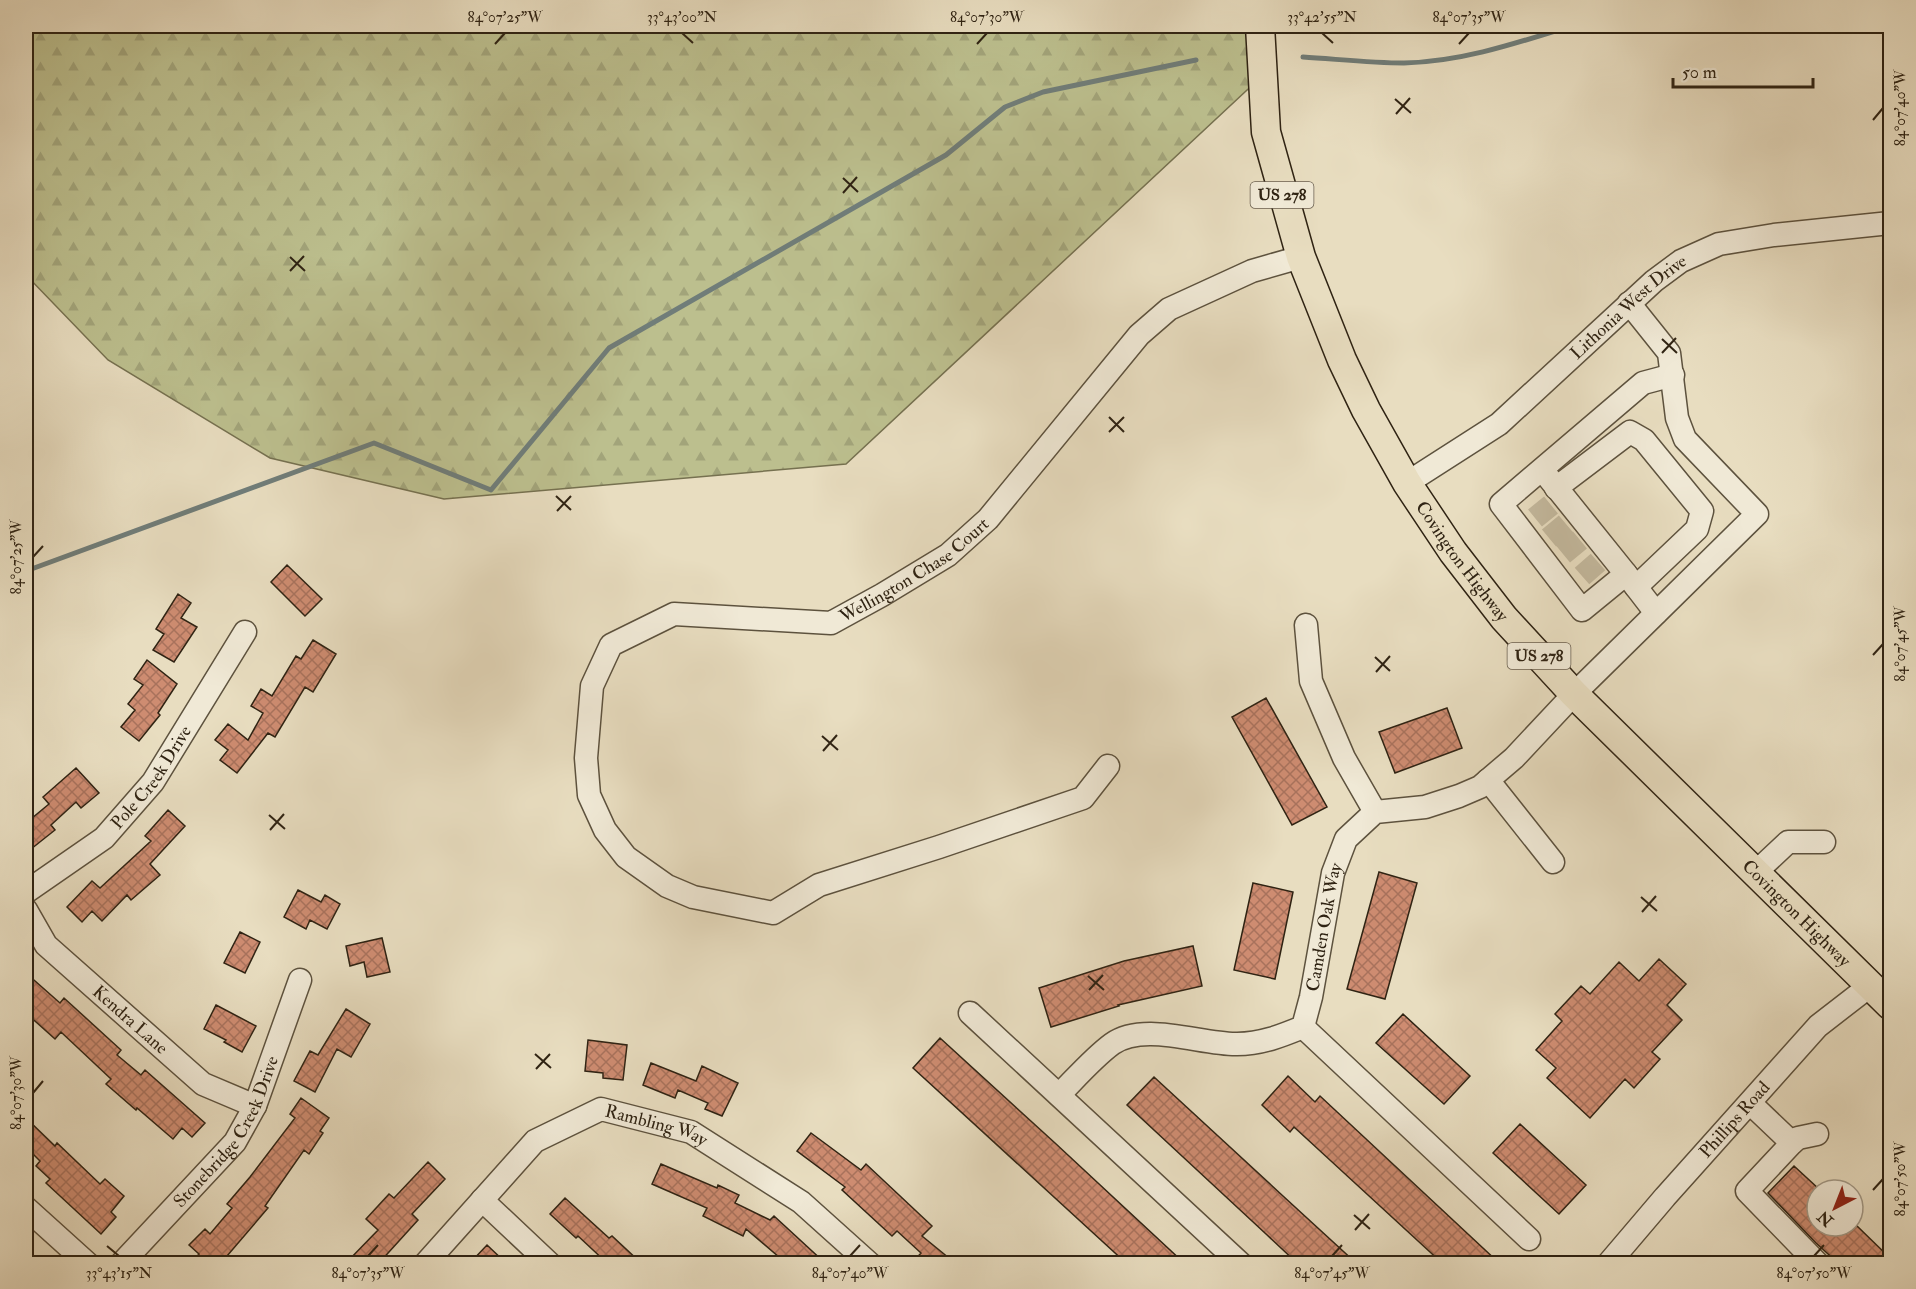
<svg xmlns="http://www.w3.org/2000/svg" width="1916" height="1289" viewBox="0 0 1916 1289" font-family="'IM FELL Double Pica',serif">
<defs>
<pattern id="forest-firs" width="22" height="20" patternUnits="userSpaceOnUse" patternTransform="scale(1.5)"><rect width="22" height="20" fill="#bcbf8e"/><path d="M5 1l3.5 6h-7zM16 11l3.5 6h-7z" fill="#a2a47a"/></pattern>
<pattern id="building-cross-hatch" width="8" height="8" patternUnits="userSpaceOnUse" patternTransform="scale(1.5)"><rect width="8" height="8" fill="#ce8c71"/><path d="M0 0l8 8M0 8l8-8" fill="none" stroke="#a8725c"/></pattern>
</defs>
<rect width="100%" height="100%" fill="#e8ddc0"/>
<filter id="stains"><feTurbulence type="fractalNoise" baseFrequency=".00333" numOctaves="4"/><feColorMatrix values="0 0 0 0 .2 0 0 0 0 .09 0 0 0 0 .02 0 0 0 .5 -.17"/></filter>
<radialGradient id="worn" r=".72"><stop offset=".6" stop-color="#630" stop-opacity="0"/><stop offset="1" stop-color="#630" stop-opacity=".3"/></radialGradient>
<path fill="url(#forest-firs)" stroke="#767150" stroke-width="1.5" d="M 26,26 L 1271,26 L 1276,63 L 846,464 L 444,499 L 270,458 L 108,360 L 26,275 Z"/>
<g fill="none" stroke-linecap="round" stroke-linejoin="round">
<path stroke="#707d79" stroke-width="5" d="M 1303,57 C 1336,59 1371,63 1404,63 C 1461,62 1517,43 1571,26
M 26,571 L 374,443 L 491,490 L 609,348 L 946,155 L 1005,107 L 1043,92 L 1196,60"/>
</g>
<path fill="url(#building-cross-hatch)" stroke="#2f2313" stroke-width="1.5" d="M 287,565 L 322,599 L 305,616 L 271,582 Z
M 178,594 L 191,603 L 181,618 L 197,627 L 174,662 L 153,650 L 164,634 L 156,629 Z
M 313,640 L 336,654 L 313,692 L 305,687 L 275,737 L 268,733 L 237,773 L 220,760 L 228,750 L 215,740 L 228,724 L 248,740 L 263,713 L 251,706 L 261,689 L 272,696 L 296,656 L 301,659 Z
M 147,660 L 177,684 L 158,713 L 160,715 L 139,741 L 121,727 L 135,710 L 128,704 L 143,685 L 134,679 Z
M 1266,698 L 1327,807 L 1292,825 L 1232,717 Z
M 1447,708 L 1462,748 L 1395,773 L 1379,732 Z
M 76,768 L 99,793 L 81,808 L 76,802 L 51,825 L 55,830 L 26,853 L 26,823 L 49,804 L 43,797 Z
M 168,810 L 185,826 L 150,864 L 160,875 L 131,900 L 127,895 L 102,921 L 92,911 L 82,922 L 67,907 L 92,881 L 100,888 L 151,841 L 145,836 Z
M 1379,872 L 1417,883 L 1385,999 L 1347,989 Z
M 1253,883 L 1293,892 L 1275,979 L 1234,970 Z
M 298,890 L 321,902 L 325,895 L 340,904 L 327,929 L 310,920 L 306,929 L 284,917 Z
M 240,932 L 260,942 L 245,973 L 224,963 Z
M 382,938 L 390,972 L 367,977 L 364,962 L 350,966 L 346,946 Z
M 1193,946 L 1202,986 L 1118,1005 L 1119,1006 L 1051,1027 L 1039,988 L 1124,961 Z
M 1659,959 L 1686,984 L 1667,1005 L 1682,1020 L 1652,1052 L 1660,1059 L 1634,1088 L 1625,1079 L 1590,1118 L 1547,1078 L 1556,1068 L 1536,1050 L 1562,1021 L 1555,1014 L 1581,986 L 1590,994 L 1619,962 L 1639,981 Z
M 26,973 L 60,1003 L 64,998 L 121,1050 L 117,1055 L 141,1075 L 145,1070 L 205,1123 L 192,1137 L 182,1128 L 173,1139 L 137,1108 L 136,1110 L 106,1084 L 111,1079 L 61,1032 L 55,1039 L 26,1013 Z
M 216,1005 L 256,1026 L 242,1052 L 224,1042 L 226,1040 L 204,1029 Z
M 346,1009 L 370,1024 L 351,1057 L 337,1049 L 315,1092 L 294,1081 L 310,1051 L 318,1055 Z
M 1403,1014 L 1470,1076 L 1444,1104 L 1376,1043 Z
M 940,1038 L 1055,1143 L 1184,1263 L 1126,1263 L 913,1068 Z
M 588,1040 L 627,1045 L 623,1080 L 603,1078 L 603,1073 L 585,1071 Z
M 651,1063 L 696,1081 L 702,1066 L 738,1083 L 722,1116 L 705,1109 L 708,1103 L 678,1090 L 675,1098 L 643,1085 Z
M 1288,1076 L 1315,1102 L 1320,1096 L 1499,1263 L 1442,1263 L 1294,1127 L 1290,1132 L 1262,1105 Z
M 1154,1077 L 1283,1196 L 1356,1263 L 1297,1263 L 1266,1234 L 1127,1105 Z
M 301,1098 L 329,1118 L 320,1131 L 323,1133 L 309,1154 L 304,1150 L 265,1206 L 268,1208 L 221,1263 L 190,1263 L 199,1254 L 189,1245 L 205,1229 L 210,1234 L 232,1208 L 227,1204 L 250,1177 L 295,1118 L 290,1114 Z
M 26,1118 L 55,1146 L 57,1143 L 100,1184 L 105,1179 L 124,1196 L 111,1212 L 116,1217 L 101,1234 L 46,1183 L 50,1179 L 36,1166 L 40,1161 L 26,1147 Z
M 1520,1124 L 1586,1185 L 1559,1214 L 1493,1153 Z
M 811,1133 L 861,1170 L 866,1164 L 932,1226 L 922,1236 L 955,1263 L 912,1263 L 921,1253 L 897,1231 L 892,1236 L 842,1190 L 845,1187 L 797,1151 Z
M 428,1162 L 445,1179 L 412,1214 L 418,1220 L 379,1263 L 346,1263 L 378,1230 L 366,1219 L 389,1194 L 394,1198 Z
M 661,1164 L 717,1188 L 718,1185 L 739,1195 L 735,1203 L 770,1220 L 774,1216 L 825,1263 L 786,1263 L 746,1229 L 743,1236 L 703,1216 L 707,1208 L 652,1184 Z
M 1794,1166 L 1820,1190 L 1817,1190 L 1817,1226 L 1857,1226 L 1890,1258 L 1890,1263 L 1838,1263 L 1816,1243 L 1768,1193 Z
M 565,1198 L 609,1238 L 612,1236 L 641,1263 L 607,1263 L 578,1236 L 576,1238 L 550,1214 Z
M 487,1245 L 506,1263 L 470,1263 Z"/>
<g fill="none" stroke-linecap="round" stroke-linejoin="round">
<path stroke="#c3b89d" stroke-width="22" stroke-dasharray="22 11" stroke-linecap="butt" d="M 1535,518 L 1551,505
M 1549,538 L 1567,523
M 1563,554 L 1580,540
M 1582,576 L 1598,562"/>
<defs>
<g id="minor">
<path d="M 1548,477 L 1626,574"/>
<path id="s1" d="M 1407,483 L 1499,424 L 1654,281 L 1681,261 L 1719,244 L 1774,235 L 1890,223"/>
<path d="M 1556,488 L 1630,432 L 1644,440 L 1702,511 L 1697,529 L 1636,587"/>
<path d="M 1656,613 L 1626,574 L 1582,610 L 1501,504 L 1643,383 L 1673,375"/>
<path d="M 1306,625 L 1311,681 L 1344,758 L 1375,812"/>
<path id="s2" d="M 1108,766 L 1083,798 L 939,847 L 819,885 L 773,913 L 693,897 L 667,886 L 626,857 L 605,830 L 589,795 L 586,758 L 592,686 L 611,645 L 674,614 L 831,623 L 882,595 L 948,555 L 988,519 L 1139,335 L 1169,309 L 1252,271 L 1301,257"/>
<path d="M 1488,780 L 1553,862"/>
<path d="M 1756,872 L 1788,842 L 1824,842"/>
<path id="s3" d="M 26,892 L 104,838 L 153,782 L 245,632"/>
<path id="s4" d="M 26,910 L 46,945 L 203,1084 L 255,1106"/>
<path d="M 970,1013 L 1241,1264"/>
<path d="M 1303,1027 L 1529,1239"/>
<path id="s5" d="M 1059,1095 C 1075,1079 1093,1058 1112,1044 C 1144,1021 1202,1045 1237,1044 C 1261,1044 1281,1036 1303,1027 L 1311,997 L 1333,873 L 1346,839 L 1375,812 L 1425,807 L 1459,796 L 1480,787 L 1514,758 L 1574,694 L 1757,514 L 1685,439 L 1677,418 L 1669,353 L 1629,303"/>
<path d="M 1750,1103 L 1792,1143 L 1747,1191 L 1818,1264"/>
<path d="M 1792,1143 L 1798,1138 L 1817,1134"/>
<path d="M 482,1200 L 550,1264"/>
<path d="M 26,1208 L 88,1264"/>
<path id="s6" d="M 121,1264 L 235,1142 L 255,1106 L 300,980"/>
<path id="s7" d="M 425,1264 L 535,1141 L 601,1109 L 691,1132 L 801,1202 L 870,1264"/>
<path id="s8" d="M 1608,1264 L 1665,1197 L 1818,1026 L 1871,985"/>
</g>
<g id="major">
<path id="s9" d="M 1260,26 L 1266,132 L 1301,257 L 1342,360 L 1366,410 L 1407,483 L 1453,552 L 1504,618 L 1574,694 L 1890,1005"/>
</g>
</defs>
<use href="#minor" stroke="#5d523e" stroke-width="25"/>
<use href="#major" stroke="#2f2313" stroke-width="31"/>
<use href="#minor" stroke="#f0e9d6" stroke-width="22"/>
<use href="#major" stroke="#e8ddc0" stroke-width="28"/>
</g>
<path fill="none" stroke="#2f2313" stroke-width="2" d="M 682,33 L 693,43M 1322,33 L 1333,43M 495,44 L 505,33M 977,44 L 987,33M 1459,44 L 1469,33M 1395,99 L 1411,113M 1396,114 L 1410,98M 1873,120 L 1883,108M 843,178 L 858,192M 843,193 L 857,177M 290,257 L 305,271M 290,271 L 304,256M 1662,339 L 1677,353M 1662,353 L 1676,338M 1109,417 L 1124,432M 1109,432 L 1124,417M 556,496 L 571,510M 557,511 L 571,496M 33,557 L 43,546M 1873,655 L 1883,644M 1375,657 L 1390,671M 1376,672 L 1390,656M 822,736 L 838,750M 823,751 L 837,735M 269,815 L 285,829M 270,830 L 284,814M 1641,897 L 1657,911M 1642,912 L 1656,896M 1088,976 L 1104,990M 1089,990 L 1103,975M 535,1054 L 551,1068M 536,1069 L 550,1054M 33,1093 L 43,1081M 1873,1190 L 1883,1179M 1354,1215 L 1370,1229M 1355,1230 L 1369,1214M 107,1246 L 119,1256M 368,1256 L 378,1245M 850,1256 L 860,1245M 1332,1256 L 1342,1245M 1814,1256 L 1824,1245"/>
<g text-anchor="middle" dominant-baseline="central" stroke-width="6" stroke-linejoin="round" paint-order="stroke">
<g fill="#f0e9d6" stroke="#695e4e" stroke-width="1.5">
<rect x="1250.5" y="182" width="63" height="26" rx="4.5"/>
<rect x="1507.5" y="643" width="63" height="26" rx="4.5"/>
</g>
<g font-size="16" font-weight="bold" fill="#2f2313">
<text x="1282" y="195">US 278</text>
<text x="1539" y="656">US 278</text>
</g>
<g font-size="18" fill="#2f2313" stroke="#f0e9d6">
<text stroke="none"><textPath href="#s1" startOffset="284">Lithonia West Drive</textPath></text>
<text stroke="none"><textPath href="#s9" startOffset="582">Covington Highway</textPath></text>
<text stroke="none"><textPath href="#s2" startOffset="1086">Wellington Chase Court</textPath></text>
<text stroke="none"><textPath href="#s3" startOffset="172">Pole Creek Drive</textPath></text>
<text stroke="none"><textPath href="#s9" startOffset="1068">Covington Highway</textPath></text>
<text stroke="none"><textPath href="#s5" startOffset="372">Camden Oak Way</textPath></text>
<text stroke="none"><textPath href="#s4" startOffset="153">Kendra Lane</textPath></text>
<text stroke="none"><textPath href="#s8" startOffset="192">Phillips Road</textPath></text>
<text stroke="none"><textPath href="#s6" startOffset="171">Stonebridge Creek Drive</textPath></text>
<text stroke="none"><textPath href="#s7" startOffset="296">Rambling Way</textPath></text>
</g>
</g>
<rect width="1916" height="1289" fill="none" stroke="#e8ddc0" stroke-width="66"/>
<g transform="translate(1835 1208) rotate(222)"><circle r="28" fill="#f0e9d6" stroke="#a39a88" stroke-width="1.5"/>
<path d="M0-4.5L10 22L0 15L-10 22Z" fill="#8f2418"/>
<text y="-9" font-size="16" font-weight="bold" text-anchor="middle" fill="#2f2313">N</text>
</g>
<path d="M1673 78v9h140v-9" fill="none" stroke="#2f2313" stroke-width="3"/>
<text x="1682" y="78" font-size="18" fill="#2f2313" stroke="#f0e9d6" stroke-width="4.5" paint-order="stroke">50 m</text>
<rect x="33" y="33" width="1850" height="1223" fill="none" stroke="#2f2313" stroke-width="2"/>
<g font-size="15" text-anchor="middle" fill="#2f2313">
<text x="505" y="22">84°07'25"W</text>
<text x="682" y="22">33°43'00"N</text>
<text x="987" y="22">84°07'30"W</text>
<text x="1322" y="22">33°42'55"N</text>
<text x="1469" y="22">84°07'35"W</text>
<text transform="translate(1900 108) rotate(-90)" y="5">84°07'40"W</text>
<text transform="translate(16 557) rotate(-90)" y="5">84°07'25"W</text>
<text transform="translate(1900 644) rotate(-90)" y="5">84°07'45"W</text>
<text transform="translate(16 1093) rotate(-90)" y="5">84°07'30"W</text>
<text transform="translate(1900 1179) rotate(-90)" y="5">84°07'50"W</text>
<text x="119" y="1278">33°43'15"N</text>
<text x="368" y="1278">84°07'35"W</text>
<text x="850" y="1278">84°07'40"W</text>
<text x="1332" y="1278">84°07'45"W</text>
<text x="1814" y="1278">84°07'50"W</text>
</g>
<rect width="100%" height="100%" filter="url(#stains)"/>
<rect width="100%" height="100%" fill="url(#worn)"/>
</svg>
